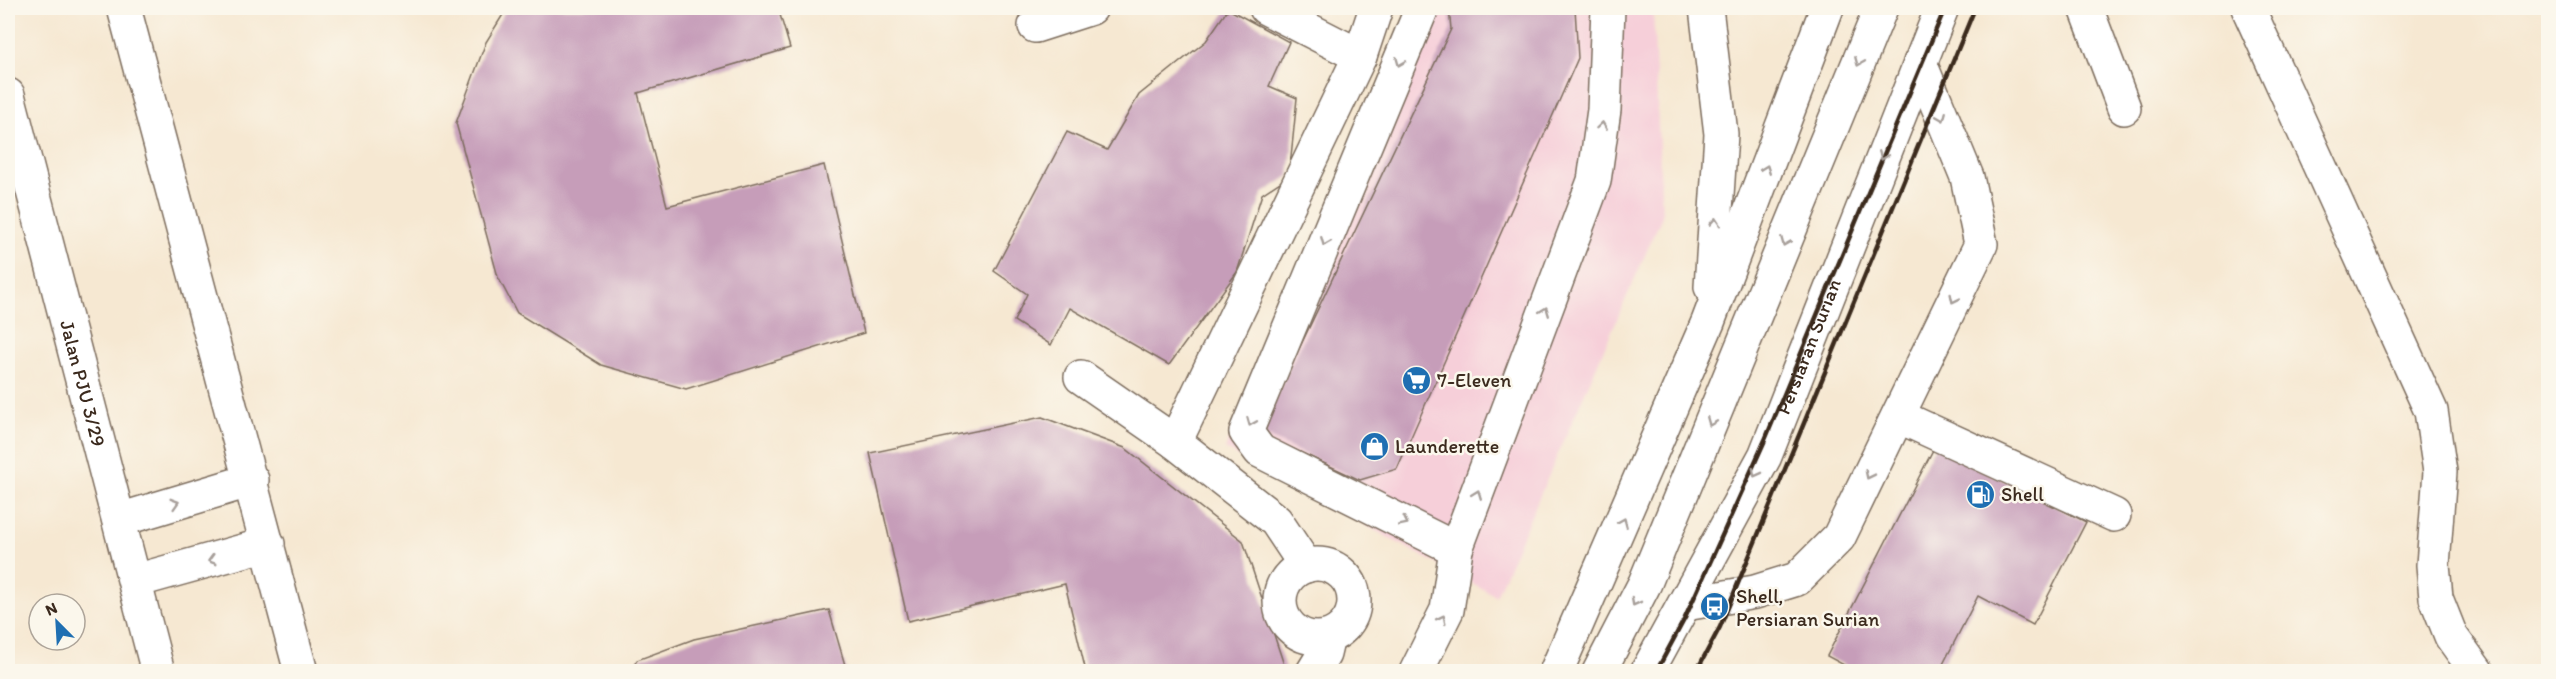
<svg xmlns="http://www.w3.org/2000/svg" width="2556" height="679" viewBox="0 0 2556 679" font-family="Itim,sans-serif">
<rect width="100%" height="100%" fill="#fbf7ec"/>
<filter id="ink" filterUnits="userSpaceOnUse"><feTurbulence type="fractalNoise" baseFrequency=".0167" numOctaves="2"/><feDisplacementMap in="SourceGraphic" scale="12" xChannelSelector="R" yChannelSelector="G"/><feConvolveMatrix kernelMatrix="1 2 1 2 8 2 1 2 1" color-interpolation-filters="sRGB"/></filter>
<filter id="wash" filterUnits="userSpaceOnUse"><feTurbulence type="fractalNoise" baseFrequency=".008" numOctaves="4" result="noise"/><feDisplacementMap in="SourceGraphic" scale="24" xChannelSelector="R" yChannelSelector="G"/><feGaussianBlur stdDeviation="1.35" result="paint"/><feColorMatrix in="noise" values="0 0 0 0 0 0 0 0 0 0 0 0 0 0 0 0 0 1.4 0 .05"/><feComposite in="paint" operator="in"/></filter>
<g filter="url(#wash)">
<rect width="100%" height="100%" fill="#f6e8d2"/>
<path fill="#f6cfd9" d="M 1415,8 L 1653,8 L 1662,216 L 1496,596 L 1225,449 Z"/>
<g id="blocks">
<path fill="#c69db9" d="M 507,8 L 778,8 L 790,48 L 638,93 L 667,206 L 824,165 L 864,333 L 686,389 L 601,365 L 517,313 L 498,277 L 456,123 L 486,42 Z
M 1449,8 L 1575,8 L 1578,58 L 1397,469 L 1360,480 L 1259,433 L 1451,29 Z
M 1228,9 L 1289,42 L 1269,86 L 1297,98 L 1289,176 L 1262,194 L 1237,272 L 1169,365 L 1070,308 L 1051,345 L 1014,321 L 1027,294 L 994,271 L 1067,132 L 1107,150 L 1139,95 L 1206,41 Z
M 1042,417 L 1125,448 L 1243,541 L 1285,668 L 1283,672 L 1086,672 L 1065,584 L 908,621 L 870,453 Z
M 1935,446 L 2086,522 L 2033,625 L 1978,596 L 1939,672 L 1857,672 L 1827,656 Z
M 829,610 L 847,672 L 630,672 L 637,660 L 694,639 Z"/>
</g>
</g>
<g filter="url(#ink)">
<use href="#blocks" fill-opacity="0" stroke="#7c6c5d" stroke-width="1.5"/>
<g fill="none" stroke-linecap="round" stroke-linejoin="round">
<defs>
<g id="minor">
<path d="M 124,8 L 301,672"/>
<path d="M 1266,8 L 1360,56"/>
<path d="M 1422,8 L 1246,432 L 1260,451 L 1456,549"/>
<path d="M 2086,8 L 2124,108"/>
<path d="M 2248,8 L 2431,411 L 2440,472 L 2433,565 L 2436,598 L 2451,636 L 2477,672"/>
<path d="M 1035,26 L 1091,8"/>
<path id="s1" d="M 8,95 L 158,672"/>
<path d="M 1081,377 L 1175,442"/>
<path d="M 1898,416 L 2114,515"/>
<path d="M 119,520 L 252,480"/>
<circle cx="1317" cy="601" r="37"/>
<path d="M 1306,566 L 1276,521 L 1175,442 L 1360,56 L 1376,8"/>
<path d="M 135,581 L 268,544"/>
<path d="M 1685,604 L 1755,592 L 1797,579 L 1839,537 L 1981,244 L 1967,177 L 1920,63"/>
<path d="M 1313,672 L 1324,654 L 1328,637"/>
<path d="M 1416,672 L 1447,610 L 1456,549 L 1594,181 L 1604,110 L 1608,8"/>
</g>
<g id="major">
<path d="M 1706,8 L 1721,134 L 1711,287"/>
<path d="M 1556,672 L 1708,322 L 1827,8"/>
<path d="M 1599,672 L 1645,583 L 1881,8"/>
<path id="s2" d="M 1647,672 L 1765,456 L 1942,8"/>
</g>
</defs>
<use href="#minor" stroke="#7c6c5d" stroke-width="36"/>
<use href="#major" stroke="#7c6c5d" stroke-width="36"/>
<use href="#minor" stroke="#fff" stroke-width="33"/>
<use href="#major" stroke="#fff" stroke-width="33"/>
<path stroke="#3b2a1e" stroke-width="4.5" d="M 1656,672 L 1685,618 L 1765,440 L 1945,8
M 1696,672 L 1720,627 L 1975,8"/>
</g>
<defs><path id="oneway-chevron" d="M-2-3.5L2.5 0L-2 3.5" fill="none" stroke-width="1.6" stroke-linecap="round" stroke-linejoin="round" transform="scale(1.5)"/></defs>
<g stroke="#a79f9a">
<use href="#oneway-chevron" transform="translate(1400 62) rotate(112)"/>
<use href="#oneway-chevron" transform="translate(1859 62) rotate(112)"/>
<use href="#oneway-chevron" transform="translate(1942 117) rotate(68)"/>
<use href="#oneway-chevron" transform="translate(1602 126) rotate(-82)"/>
<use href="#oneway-chevron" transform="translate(1883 156) rotate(111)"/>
<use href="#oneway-chevron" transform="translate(1766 169) rotate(-69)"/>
<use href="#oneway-chevron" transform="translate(1715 222) rotate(-86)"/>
<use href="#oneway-chevron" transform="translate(1325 242) rotate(112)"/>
<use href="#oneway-chevron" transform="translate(1785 242) rotate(112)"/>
<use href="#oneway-chevron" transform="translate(1954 299) rotate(116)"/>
<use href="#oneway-chevron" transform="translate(1545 311) rotate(-69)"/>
<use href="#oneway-chevron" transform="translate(1251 422) rotate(112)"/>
<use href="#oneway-chevron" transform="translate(1711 422) rotate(112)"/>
<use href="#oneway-chevron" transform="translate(1756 473) rotate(118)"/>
<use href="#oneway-chevron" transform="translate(1869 475) rotate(116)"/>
<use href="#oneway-chevron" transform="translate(1477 494) rotate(-69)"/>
<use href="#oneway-chevron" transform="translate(175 503) rotate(-17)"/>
<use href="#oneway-chevron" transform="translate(1404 522) rotate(26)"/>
<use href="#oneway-chevron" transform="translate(1623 522) rotate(-67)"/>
<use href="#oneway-chevron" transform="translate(212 560) rotate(164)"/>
<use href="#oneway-chevron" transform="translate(1635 602) rotate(118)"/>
<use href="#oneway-chevron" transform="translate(1442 619) rotate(-63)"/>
</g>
</g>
<defs>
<symbol id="supermarket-disc" viewBox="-11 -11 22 22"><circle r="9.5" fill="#1f6fb2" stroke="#fbf7ec"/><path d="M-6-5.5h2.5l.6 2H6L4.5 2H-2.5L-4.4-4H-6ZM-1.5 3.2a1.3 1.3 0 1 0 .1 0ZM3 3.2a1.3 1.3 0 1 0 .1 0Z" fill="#fff"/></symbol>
<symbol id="shop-disc" viewBox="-11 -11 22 22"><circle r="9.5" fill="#1f6fb2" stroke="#fbf7ec"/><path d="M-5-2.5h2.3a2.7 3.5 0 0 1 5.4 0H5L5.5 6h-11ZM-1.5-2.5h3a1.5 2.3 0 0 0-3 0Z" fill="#fff"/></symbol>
<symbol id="fuel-disc" viewBox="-11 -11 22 22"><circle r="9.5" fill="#1f6fb2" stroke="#fbf7ec"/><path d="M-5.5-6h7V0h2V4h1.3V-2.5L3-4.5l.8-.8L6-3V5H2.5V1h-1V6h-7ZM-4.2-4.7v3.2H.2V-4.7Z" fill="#fff"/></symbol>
<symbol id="bus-disc" viewBox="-11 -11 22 22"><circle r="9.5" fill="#1f6fb2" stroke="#fbf7ec"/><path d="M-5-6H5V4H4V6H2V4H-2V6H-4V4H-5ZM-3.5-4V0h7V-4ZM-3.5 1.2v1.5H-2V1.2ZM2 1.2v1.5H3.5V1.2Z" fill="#fff"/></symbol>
</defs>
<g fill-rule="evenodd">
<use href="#supermarket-disc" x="1400" y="364" width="33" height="33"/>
<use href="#shop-disc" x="1358" y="430" width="33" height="33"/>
<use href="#fuel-disc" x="1964" y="478" width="33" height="33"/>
<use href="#bus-disc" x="1698" y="590" width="33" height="33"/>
</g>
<g text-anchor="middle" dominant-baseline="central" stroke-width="5" stroke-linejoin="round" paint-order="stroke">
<g font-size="20" fill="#3b2a1e" stroke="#fbf7ec">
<text stroke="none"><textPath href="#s2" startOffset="364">Persiaran Surian</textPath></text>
<text stroke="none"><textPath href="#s1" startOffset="298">Jalan PJU 3/29</textPath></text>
</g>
<g font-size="20" fill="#3b2a1e" stroke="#fbf7ec" text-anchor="start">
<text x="1437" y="380">7-Eleven</text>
<text x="1395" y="446">Launderette</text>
<text x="2001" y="494">Shell</text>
<text x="1736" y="596">Shell,<tspan x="1736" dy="23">Persiaran Surian</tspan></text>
</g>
</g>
<rect width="2556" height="679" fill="none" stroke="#fbf7ec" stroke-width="30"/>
<g transform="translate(57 622) rotate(336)"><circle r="28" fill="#fbf7ec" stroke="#aea59a" stroke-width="1.5"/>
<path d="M0-4.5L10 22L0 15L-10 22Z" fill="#1f6fb2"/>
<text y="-9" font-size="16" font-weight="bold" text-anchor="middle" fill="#3b2a1e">N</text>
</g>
</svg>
